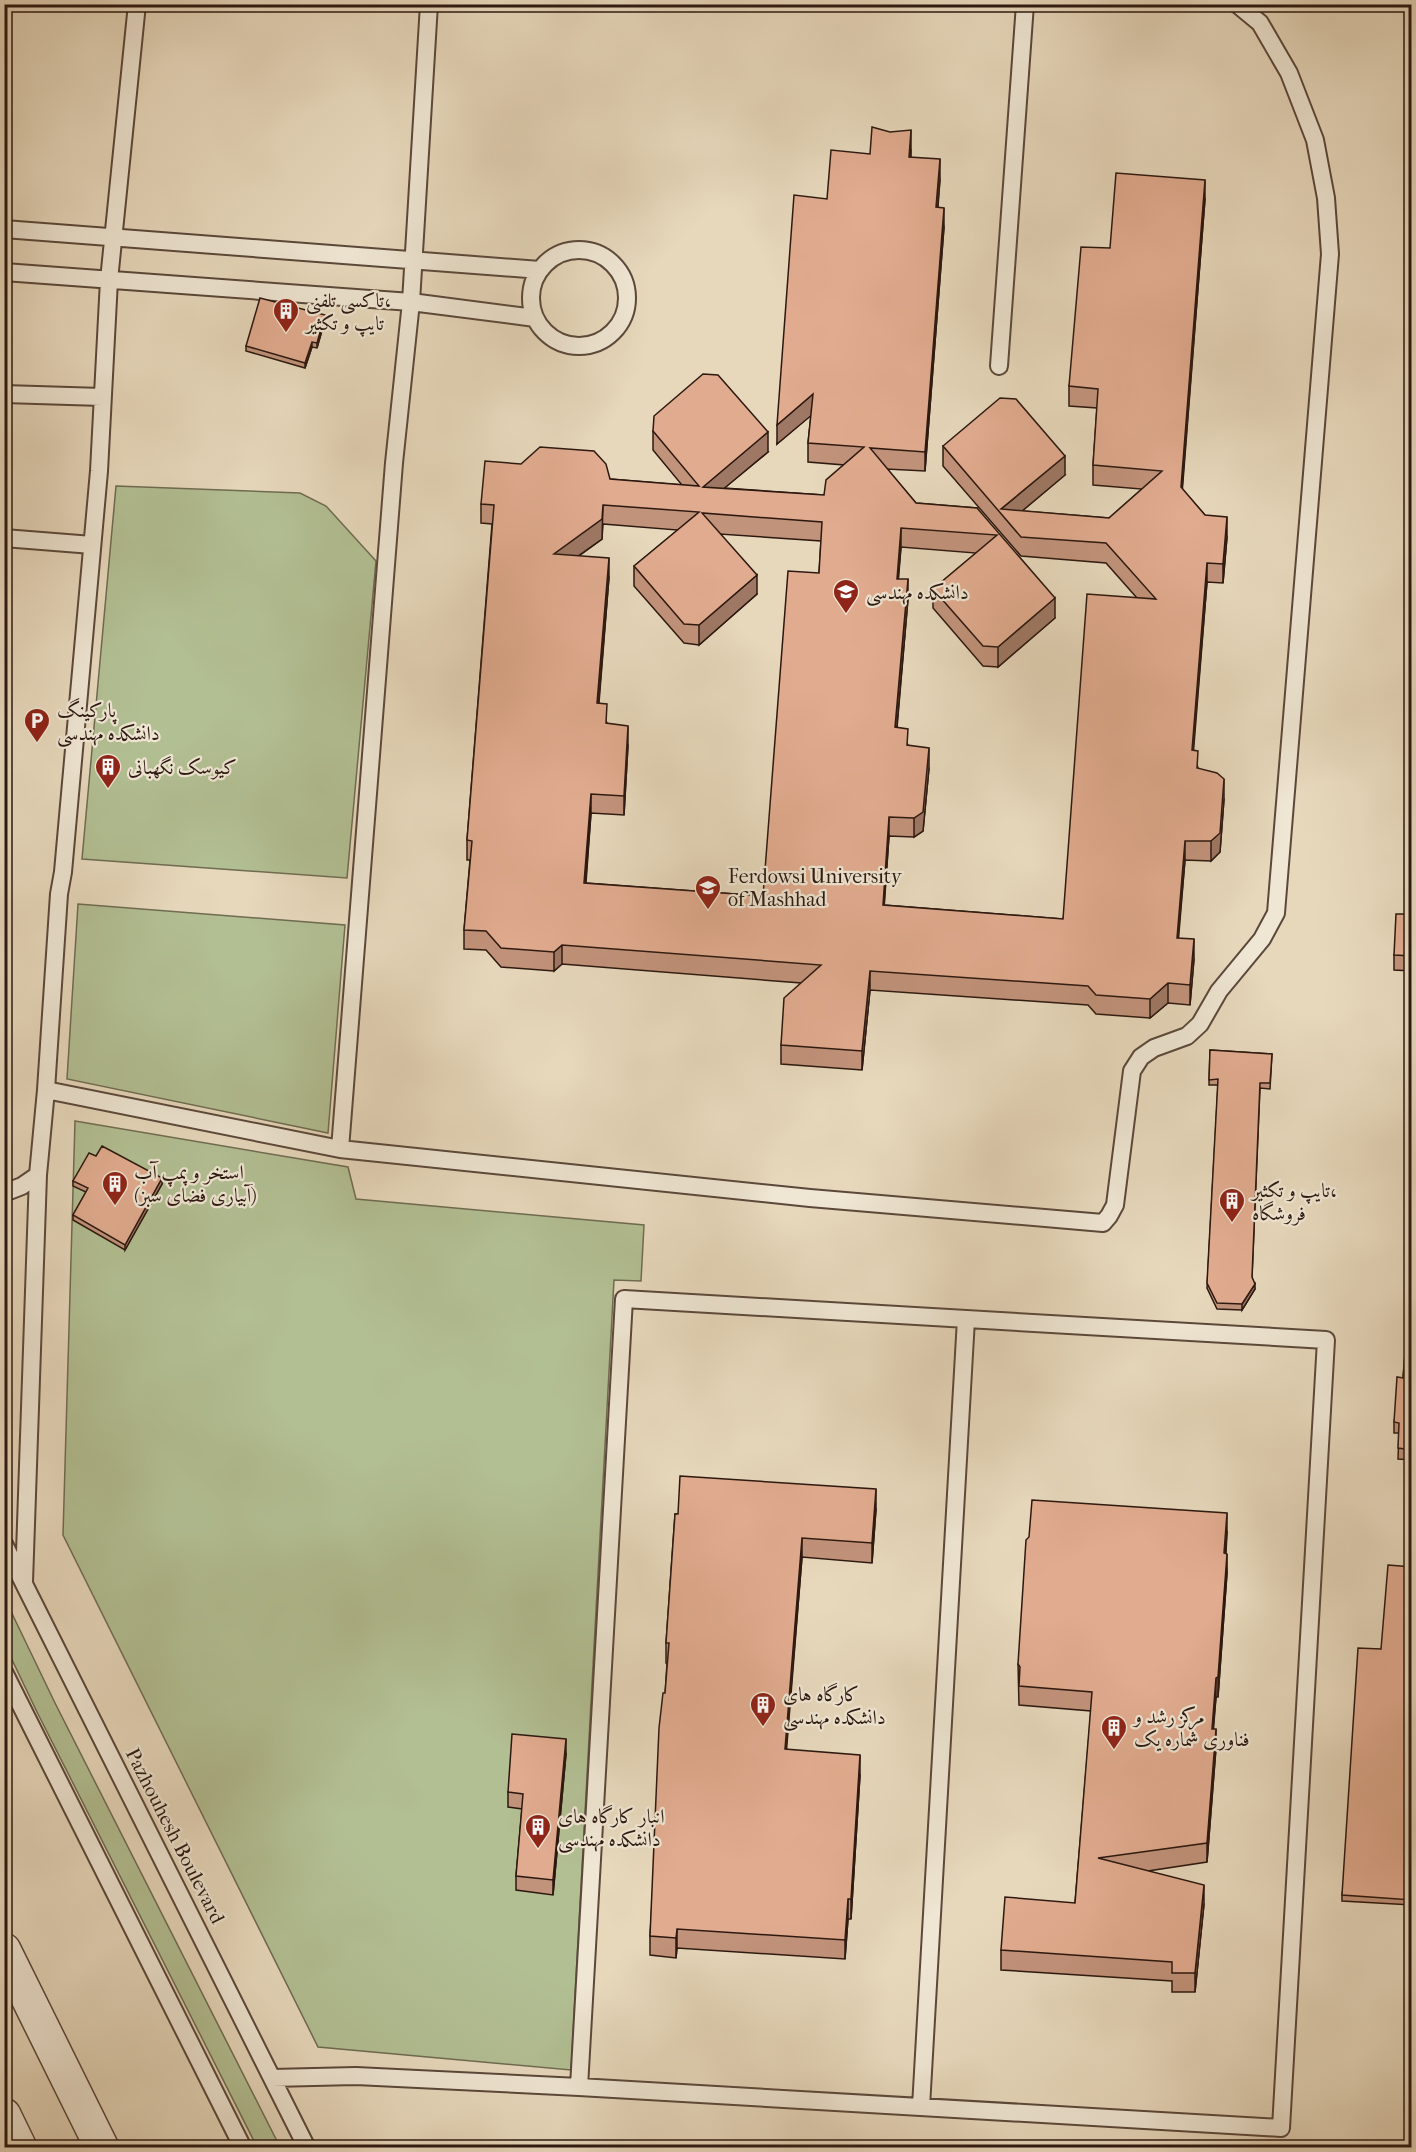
<svg xmlns="http://www.w3.org/2000/svg" width="1416" height="2152" viewBox="0 0 1416 2152" font-family="'IM FELL French Canon',Amiri,serif">
<rect width="100%" height="100%" fill="#e7d8bc"/>
<filter id="stains"><feTurbulence type="fractalNoise" baseFrequency=".00333" numOctaves="4"/><feColorMatrix values="0 0 0 0 .2 0 0 0 0 .09 0 0 0 0 .02 0 0 0 .5 -.17"/></filter>
<radialGradient id="worn" r=".72"><stop offset=".6" stop-color="#630" stop-opacity="0"/><stop offset="1" stop-color="#630" stop-opacity=".3"/></radialGradient>
<path fill="#b2bf93" stroke="#6f6c52" stroke-width="1.5" d="M 116,486 L 300,493 L 326,506 L 376,561 L 347,878 L 82,859 Z
M 78,904 L 345,925 L 328,1133 L 67,1079 Z
M 75,1121 L 348,1167 L 356,1199 L 644,1225 L 641,1281 L 614,1280 L 571,2070 L 318,2047 L 63,1535 Z
M 5,1599 L 55,1703 L 280,2147 L 257,2147 L 37,1712 L 5,1645 Z"/>
<g fill="none" stroke-linecap="round" stroke-linejoin="round">
<defs>
<path id="service" d="M 4,229 L 540,270
M531 298a48 48 0 1 1 96 0a48 48 0 1 1-96 0Z
M 4,272 L 411,302 L 535,318
M 999,366 L 1025,4
M 4,394 L 102,397
M 4,538 L 92,545
M 46,1090 L 340,1149 L 810,1198 L 1103,1223 L 1109,1216 L 1115,1205 L 1132,1071 L 1141,1057 L 1154,1048 L 1187,1036 L 1200,1024 L 1219,991 L 1262,939 L 1276,913 L 1330,254 L 1326,198 L 1315,140 L 1289,73 L 1260,23 L 1237,4
M 340,1149 L 394,463 L 411,302 L 429,4
M 4,1193 L 22,1186 L 38,1175
M 4,1544 L 307,2148
M 24,1582 L 38,1175 L 46,1090 L 59,894 L 63,872 L 99,471 L 109,280 L 137,4
M 4,1672 L 243,2148
M 272,2078 L 356,2076 L 579,2087 L 1281,2128 L 1326,1340 L 624,1299 L 579,2087
M 921,2107 L 966,1319"/>
<path id="tertiary" d="M 4,1950 L 102,2148
M 4,2115 L 20,2148"/>
</defs>
<use href="#service" stroke="#5b483b" stroke-width="20"/>
<use href="#tertiary" stroke="#5b483b" stroke-width="36"/>
<use href="#service" stroke="#efe6d3" stroke-width="16"/>
<use href="#tertiary" stroke="#efe6d3" stroke-width="33"/>
</g>
<path fill="#c2937b" stroke="#2c1810" stroke-width="1.5" fill-rule="evenodd" d="M 911,150 L 911,157 L 940,179 L 938,207 L 944,227 L 925,471 L 887,469 L 916,503 L 977,508 L 1055,618 L 998,667 L 983,666 L 933,608 L 933,589 L 976,553 L 901,547 L 898,579 L 908,599 L 897,728 L 908,745 L 929,768 L 923,831 L 914,837 L 889,836 L 884,905 L 1063,919 L 1137,598 L 1106,563 L 1021,556 L 943,466 L 943,446 L 1065,475 L 1022,511 L 1109,518 L 1142,489 L 1093,485 L 1093,465 L 1097,408 L 1069,406 L 1069,386 L 1110,248 L 1205,199 L 1182,489 L 1205,515 L 1227,537 L 1223,583 L 1207,582 L 1193,750 L 1198,768 L 1224,799 L 1220,852 L 1211,861 L 1185,860 L 1178,938 L 1194,959 L 1190,1005 L 1168,1003 L 1150,1018 L 1096,1014 L 1088,1005 L 870,990 L 862,1070 L 781,1064 L 781,1045 L 801,983 L 562,964 L 554,971 L 501,967 L 486,950 L 464,949 L 464,930 L 470,860 L 467,860 L 467,840 L 492,524 L 481,523 L 481,504 L 610,479 L 682,485 L 653,450 L 653,431 L 768,452 L 724,488 L 824,495 L 844,465 L 808,462 L 808,443 L 811,415 L 777,444 L 827,199 L 870,154 ZM 603,524 L 678,530 L 634,566 L 634,586 L 684,643 L 699,645 L 757,594 L 720,534 L 821,541 L 819,573 L 763,896 L 586,883 L 591,813 L 624,815 L 628,745 L 607,723 L 599,703 L 609,577 L 579,556 L 602,539 Z
M 325,320 L 317,348 L 312,347 L 305,368 L 246,351 L 246,346 Z
M 1412,914 L 1412,971 L 1394,970 L 1394,955 Z
M 1210,1050 L 1272,1054 L 1270,1089 L 1260,1088 L 1252,1278 L 1255,1289 L 1242,1310 L 1217,1309 L 1207,1288 L 1218,1085 L 1209,1085 Z
M 73,1181 L 162,1184 L 125,1250 L 73,1220 L 73,1215 L 86,1192 L 73,1186 Z
M 1412,1269 L 1412,1460 L 1398,1459 L 1399,1433 L 1394,1433 L 1394,1422 L 1403,1378 Z
M 876,1509 L 872,1563 L 802,1557 L 786,1749 L 860,1775 L 851,1919 L 848,1919 L 845,1959 L 677,1948 L 676,1958 L 650,1955 L 650,1936 L 667,1663 L 666,1663 L 666,1643 L 675,1514 Z
M 1227,1532 L 1226,1553 L 1227,1573 L 1218,1697 L 1216,1697 L 1213,1729 L 1216,1748 L 1207,1862 L 1148,1871 L 1204,1904 L 1195,1992 L 1172,1992 L 1172,1981 L 1001,1970 L 1001,1950 L 1075,1903 L 1091,1711 L 1019,1705 L 1018,1664 Z
M 1412,1567 L 1412,1905 L 1342,1901 L 1342,1895 L 1381,1649 Z
M 566,1754 L 553,1895 L 516,1890 L 516,1876 L 522,1809 L 508,1807 L 508,1792 Z"/>
<path fill="#9e7864" stroke="#2c1810" stroke-width="1.5" d="M 911,130 L 911,150 L 909,176 L 909,157 Z
M 940,159 L 940,179 L 936,226 L 936,207 Z
M 1205,180 L 1205,199 L 1181,507 L 1181,487 Z
M 944,208 L 944,227 L 925,471 L 925,452 Z
M 325,315 L 325,320 L 317,348 L 317,343 Z
M 312,342 L 312,347 L 305,368 L 305,363 Z
M 813,394 L 813,414 L 777,444 L 777,425 Z
M 768,432 L 768,452 L 703,506 L 703,487 Z
M 1065,456 L 1065,475 L 1009,522 L 1001,509 Z
M 603,505 L 602,539 L 554,573 L 554,554 Z
M 1227,517 L 1227,537 L 1223,583 L 1223,564 Z
M 901,528 L 901,547 L 897,598 L 897,579 Z
M 609,558 L 609,577 L 597,722 L 597,703 Z
M 1207,563 L 1207,582 L 1192,770 L 1192,750 Z
M 757,575 L 757,594 L 699,645 L 699,625 Z
M 908,579 L 908,599 L 895,747 L 895,727 Z
M 1055,598 L 1055,618 L 998,667 L 998,647 Z
M 628,726 L 628,745 L 624,815 L 624,796 Z
M 929,748 L 929,768 L 923,831 L 914,837 L 914,818 Z
M 1224,779 L 1224,799 L 1220,852 L 1211,861 L 1211,841 Z
M 591,794 L 591,813 L 584,902 L 584,883 Z
M 889,817 L 889,836 L 883,924 L 883,905 Z
M 1185,841 L 1185,860 L 1177,957 L 1177,938 Z
M 1194,939 L 1194,959 L 1190,1005 L 1190,985 Z
M 562,945 L 562,964 L 554,971 L 554,952 Z
M 870,971 L 870,990 L 862,1070 L 862,1051 Z
M 1168,983 L 1168,1003 L 1150,1018 L 1150,999 Z
M 162,1178 L 162,1184 L 125,1250 L 125,1245 Z
M 1255,1284 L 1255,1289 L 1242,1310 L 1242,1304 Z
M 876,1489 L 876,1509 L 872,1563 L 872,1543 Z
M 1227,1513 L 1227,1532 L 1224,1573 L 1224,1553 Z
M 802,1538 L 802,1557 L 785,1769 L 785,1749 Z
M 1227,1554 L 1227,1573 L 1218,1697 L 1218,1677 Z
M 1216,1678 L 1216,1697 L 1212,1748 L 1212,1729 Z
M 1216,1729 L 1216,1748 L 1207,1862 L 1207,1843 Z
M 566,1739 L 566,1754 L 553,1895 L 553,1880 Z
M 860,1755 L 860,1775 L 851,1919 L 851,1899 Z
M 1204,1885 L 1204,1904 L 1195,1992 L 1195,1973 Z
M 848,1899 L 848,1919 L 845,1959 L 845,1940 Z
M 677,1929 L 677,1948 L 676,1958 L 676,1938 Z"/>
<path fill="#e1ab8f" stroke="#2c1810" stroke-width="1.5" fill-rule="evenodd" d="M 872,127 L 890,132 L 911,130 L 909,157 L 940,159 L 936,207 L 944,208 L 925,452 L 870,448 L 916,503 L 977,508 L 1055,598 L 998,647 L 983,646 L 933,589 L 997,535 L 901,528 L 897,579 L 908,579 L 895,727 L 908,729 L 907,745 L 929,748 L 923,812 L 914,818 L 889,817 L 883,905 L 1063,919 L 1087,594 L 1156,599 L 1106,543 L 1021,537 L 943,446 L 1000,398 L 1016,399 L 1065,456 L 1001,509 L 1109,518 L 1162,471 L 1093,465 L 1098,389 L 1069,386 L 1081,247 L 1110,248 L 1116,173 L 1205,180 L 1181,487 L 1205,515 L 1227,517 L 1223,564 L 1207,563 L 1192,750 L 1198,751 L 1197,768 L 1217,773 L 1224,779 L 1220,833 L 1211,841 L 1185,841 L 1177,938 L 1194,939 L 1190,985 L 1168,983 L 1150,999 L 1096,995 L 1088,986 L 870,971 L 862,1051 L 781,1045 L 784,998 L 821,965 L 562,945 L 554,952 L 501,948 L 486,931 L 464,930 L 472,841 L 467,840 L 494,505 L 481,504 L 485,461 L 521,464 L 540,447 L 594,451 L 606,464 L 610,479 L 699,486 L 653,431 L 654,416 L 703,374 L 718,375 L 768,432 L 703,487 L 824,495 L 826,480 L 864,447 L 808,443 L 813,394 L 777,425 L 794,195 L 827,199 L 831,150 L 870,154 ZM 603,505 L 699,512 L 634,566 L 684,624 L 699,625 L 757,575 L 702,513 L 822,522 L 819,573 L 788,571 L 763,896 L 584,883 L 591,794 L 624,796 L 628,726 L 606,723 L 607,704 L 597,703 L 609,558 L 554,554 L 602,519 Z
M 260,298 L 325,315 L 317,343 L 312,342 L 305,363 L 246,346 Z
M 1396,914 L 1412,914 L 1412,956 L 1394,955 Z
M 1210,1050 L 1272,1054 L 1270,1083 L 1260,1083 L 1252,1277 L 1255,1284 L 1242,1304 L 1217,1303 L 1207,1283 L 1218,1079 L 1209,1080 Z
M 102,1146 L 162,1178 L 125,1245 L 73,1215 L 88,1188 L 73,1181 L 89,1153 L 96,1156 Z
M 1412,1269 L 1412,1450 L 1398,1448 L 1399,1423 L 1394,1422 L 1397,1377 L 1403,1378 Z
M 680,1476 L 876,1489 L 872,1543 L 802,1538 L 785,1749 L 860,1755 L 851,1899 L 848,1899 L 845,1940 L 677,1929 L 676,1938 L 650,1936 L 659,1728 L 663,1693 L 665,1693 L 669,1643 L 666,1643 L 675,1514 L 678,1514 Z
M 1032,1500 L 1227,1513 L 1224,1553 L 1227,1554 L 1218,1677 L 1216,1678 L 1212,1729 L 1216,1729 L 1207,1843 L 1098,1858 L 1204,1885 L 1195,1973 L 1172,1973 L 1172,1962 L 1001,1950 L 1005,1897 L 1075,1903 L 1092,1692 L 1019,1686 L 1020,1667 L 1018,1664 L 1026,1540 L 1029,1537 Z
M 1388,1565 L 1412,1567 L 1412,1900 L 1342,1895 L 1358,1648 L 1381,1649 Z
M 512,1734 L 566,1739 L 553,1880 L 516,1876 L 523,1794 L 508,1792 Z"/>
<defs>
<symbol id="building-pin" viewBox="-11 -11 22 30"><path d="M0 17L-7.5 6A9.5 9.5 0 1 1 7.5 6Z" fill="#8f2418" stroke="#efe6d3"/><path d="M-4-6H4V6H1V3H-1V6H-4ZM-2.5-4.3h1.7v1.8h-1.7ZM.8-4.3h1.7v1.8H.8ZM-2.5-1h1.7V.8h-1.7ZM.8-1h1.7V.8H.8Z" fill="#fff"/></symbol>
<symbol id="university-pin" viewBox="-11 -11 22 30"><path d="M0 17L-7.5 6A9.5 9.5 0 1 1 7.5 6Z" fill="#8f2418" stroke="#efe6d3"/><path d="M0-5L7-2L0 1L-7-2ZM-4 1L0 2.5L4 1V4Q0 6-4 4Z" fill="#fff"/></symbol>
<symbol id="parking-pin" viewBox="-11 -11 22 30"><path d="M0 17L-7.5 6A9.5 9.5 0 1 1 7.5 6Z" fill="#8f2418" stroke="#efe6d3"/><path d="M-3.5-5.5H1a3.5 3.5 0 0 1 0 7H-1V5.5H-3.5ZM-1-3.4V-.6H.8a1.4 1.4 0 0 0 0-2.8Z" fill="#fff"/></symbol>
</defs>
<g fill-rule="evenodd">
<use href="#building-pin" x="271" y="296" width="30" height="40"/>
<use href="#university-pin" x="831" y="577" width="30" height="40"/>
<use href="#parking-pin" x="22" y="706" width="30" height="40"/>
<use href="#building-pin" x="93" y="752" width="30" height="40"/>
<use href="#university-pin" x="693" y="873" width="30" height="40"/>
<use href="#building-pin" x="100" y="1169" width="30" height="40"/>
<use href="#building-pin" x="1217" y="1186" width="30" height="40"/>
<use href="#building-pin" x="748" y="1690" width="30" height="40"/>
<use href="#building-pin" x="1099" y="1713" width="30" height="40"/>
<use href="#building-pin" x="523" y="1812" width="30" height="40"/>
</g>
<g text-anchor="middle" dominant-baseline="central" stroke-width="4.5" stroke-linejoin="round" paint-order="stroke">
<g font-size="20" fill="#2c1810" stroke="#efe6d3" text-anchor="start">
<text x="306" y="300">تاکسی تلفنی،<tspan x="306" dy="23">تایپ و تکثیر</tspan></text>
<text x="866" y="592">دانشکده مهندسی</text>
<text x="57" y="710">پارکینگ<tspan x="57" dy="23">دانشکده مهندسی</tspan></text>
<text x="128" y="767">کیوسک نگهبانی</text>
<text x="728" y="876">Ferdowsi University<tspan x="728" dy="23">of Mashhad</tspan></text>
<text x="134" y="1172">استخر و پمپ آب<tspan x="134" dy="23">(آبیاری فضای سبز)</tspan></text>
<text x="1252" y="1190">تایپ و تکثیر،<tspan x="1252" dy="23">فروشگاه</tspan></text>
<text x="783" y="1694">کارگاه های<tspan x="783" dy="23">دانشکده مهندسی</tspan></text>
<text x="1134" y="1716">مرکز رشد و<tspan x="1134" dy="23">فناوری شماره یک</tspan></text>
<text x="558" y="1816">انبار کارگاه های<tspan x="558" dy="23">دانشکده مهندسی</tspan></text>
</g>
<g font-size="20" fill="#2c1810" stroke="#efe6d3">
<text transform="translate(175 1836) rotate(63)">Pazhouhesh Boulevard</text>
</g>
</g>
<rect width="1416" height="2152" fill="none" stroke="#e7d8bc" stroke-width="24"/>
<rect x="6" y="6" width="1404" height="2140" fill="none" stroke="#2c1810" stroke-width="3"/>
<rect x="12" y="12" width="1392" height="2128" fill="none" stroke="#2c1810" stroke-width="1.5"/>
<rect width="100%" height="100%" filter="url(#stains)"/>
<rect width="100%" height="100%" fill="url(#worn)"/>
</svg>
